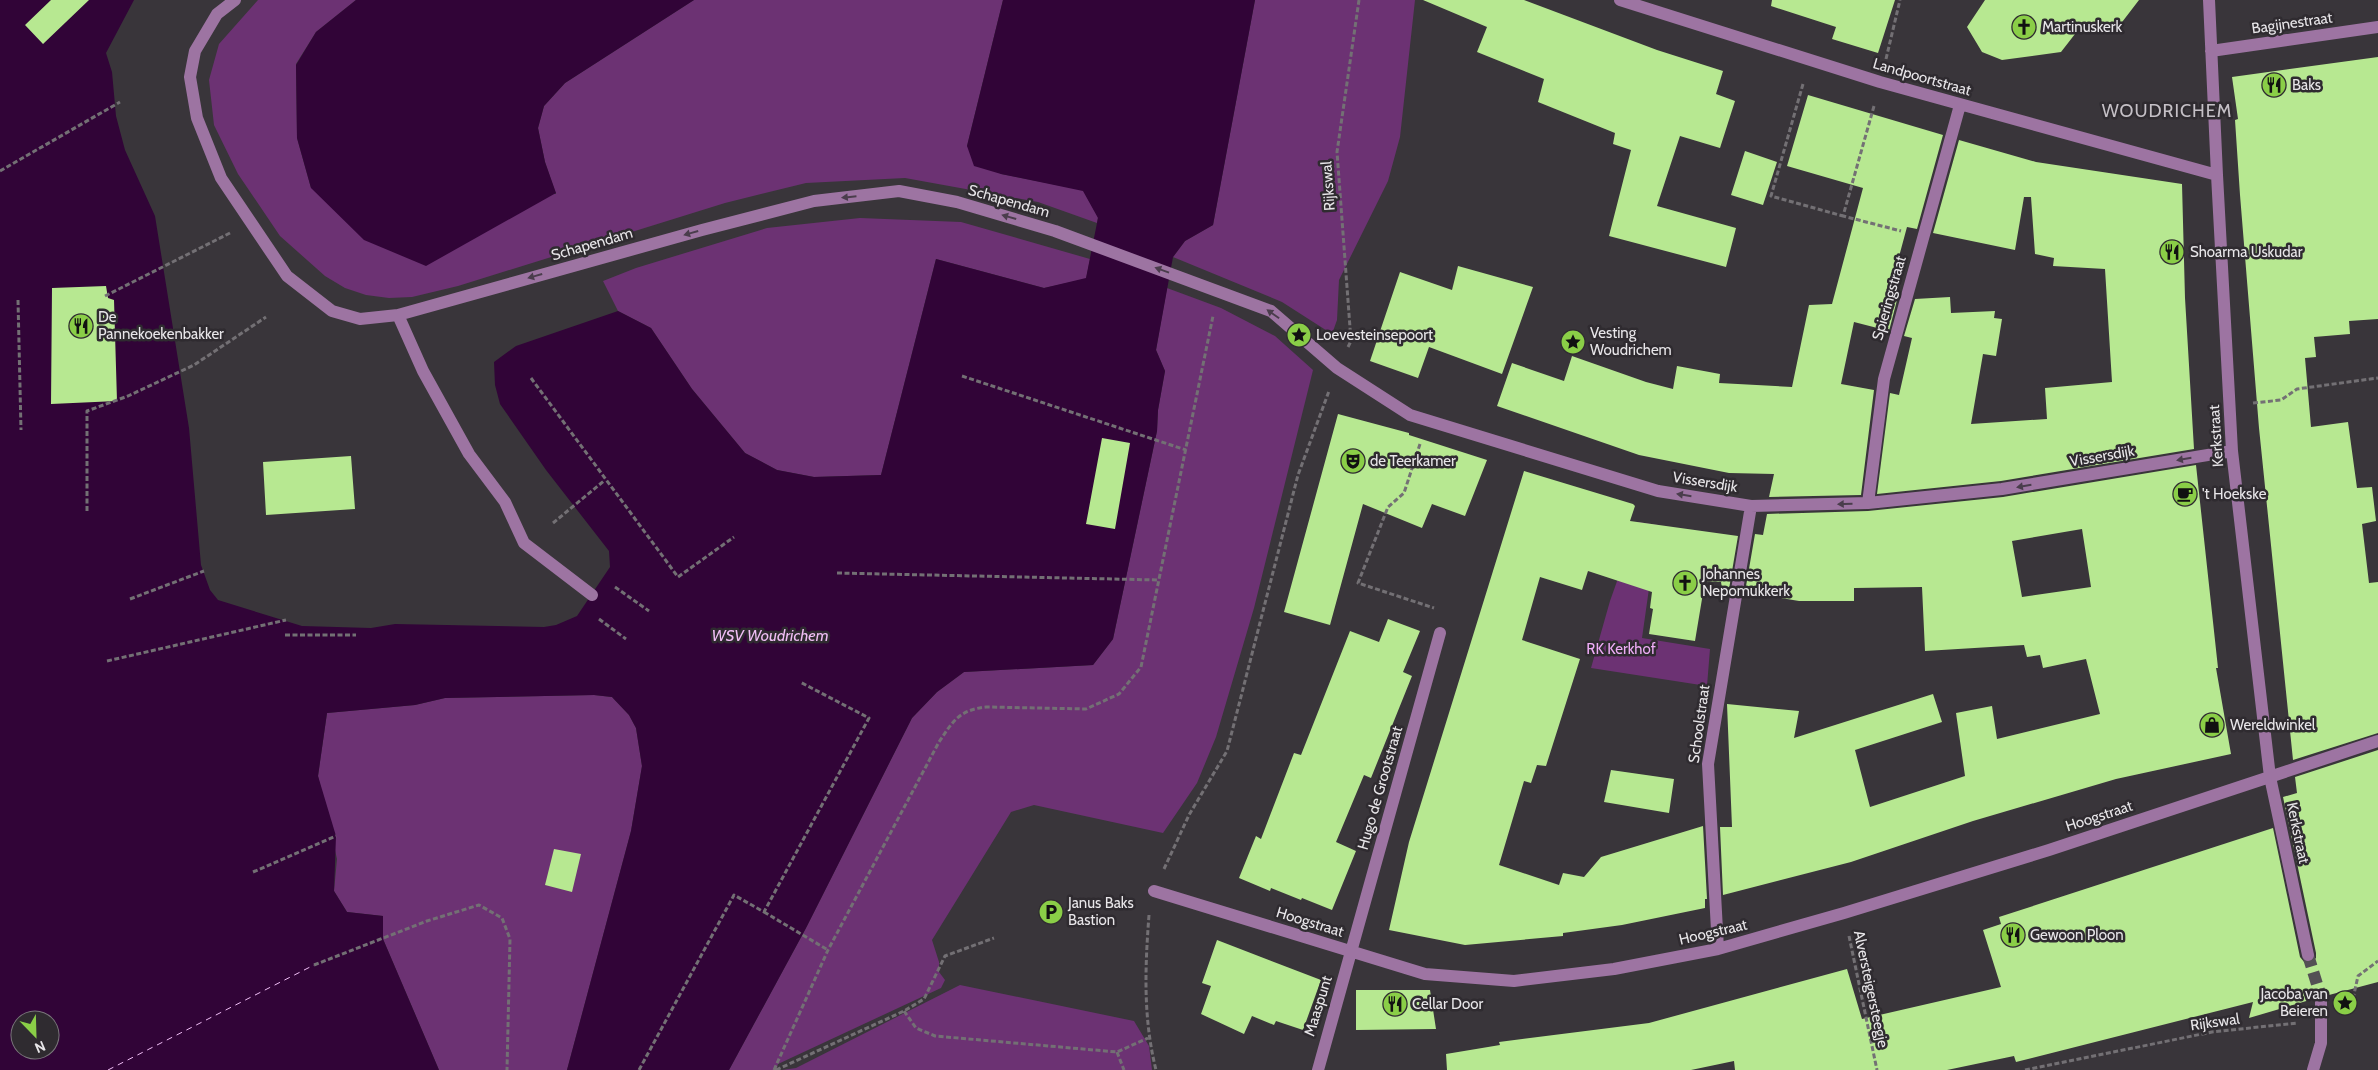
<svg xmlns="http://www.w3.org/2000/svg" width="2378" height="1070" viewBox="0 0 2378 1070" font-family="Cabin,sans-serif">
<rect width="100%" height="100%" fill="#39353a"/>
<path fill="#6c3273" d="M 258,0 L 356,0 L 316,32 L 296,64 L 297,138 L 311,188 L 556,194 L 545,162 L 538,128 L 544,106 L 565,83 L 694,0 L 1003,0 L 967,146 L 1001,174 L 1083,190 L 1098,217 L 1097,223 L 1038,202 L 905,178 L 806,183 L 725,203 L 458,286 L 412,297 L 389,298 L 366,295 L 345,288 L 325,276 L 280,236 L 238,174 L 214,125 L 209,80 L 219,44 Z
M 1255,0 L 1415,0 L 1400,137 L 1388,181 L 1339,280 L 1337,320 L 1332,334 L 1282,302 L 1173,257 L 1185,241 L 1213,225 Z
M 860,218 L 961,222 L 1090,259 L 1086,279 L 1044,288 L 936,259 L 881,475 L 814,477 L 777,470 L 745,453 L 692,389 L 651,328 L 618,311 L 603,281 L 636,268 L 767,228 Z
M 1167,288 L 1221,308 L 1275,336 L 1313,370 L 1254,608 L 1216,737 L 1197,783 L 1163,833 L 1034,805 L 1011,812 L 932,940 L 939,962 L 939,972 L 945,980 L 941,988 L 778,1064 L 776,1070 L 729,1070 L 806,928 L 912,718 L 937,692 L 964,672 L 1093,665 L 1113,639 L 1157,431 L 1158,410 L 1165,371 L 1156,350 Z
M 1638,522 L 1658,525 L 1642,638 L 1710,649 L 1707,686 L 1591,668 L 1610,601 Z
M 594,695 L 612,697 L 629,715 L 636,728 L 642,766 L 631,831 L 567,1070 L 439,1070 L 383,939 L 383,916 L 347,912 L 334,891 L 337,859 L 318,776 L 327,713 L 415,705 L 445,698 Z
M 960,985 L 1134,1021 L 1149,1046 L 1152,1070 L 782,1070 L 796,1068 Z"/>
<path fill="#310437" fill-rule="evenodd" d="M 0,0 L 134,0 L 106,53 L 112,72 L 116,116 L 125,150 L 155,216 L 189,428 L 201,565 L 210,590 L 218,600 L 302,626 L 371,628 L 395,624 L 544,627 L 556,625 L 577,616 L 610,567 L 609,551 L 546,470 L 500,404 L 495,385 L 494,362 L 516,346 L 618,311 L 651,328 L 692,389 L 745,453 L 777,470 L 814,477 L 881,475 L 936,259 L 1044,288 L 1086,278 L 1098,218 L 1083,191 L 1001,174 L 974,166 L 967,146 L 1003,0 L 1255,0 L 1213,225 L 1185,241 L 1173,257 L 1156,350 L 1165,371 L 1158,410 L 1157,431 L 1113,639 L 1093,665 L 964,672 L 937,692 L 912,718 L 806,928 L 729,1070 L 567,1070 L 631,831 L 642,766 L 636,728 L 629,715 L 612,697 L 594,695 L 445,698 L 415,705 L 327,713 L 318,776 L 336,836 L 334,891 L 347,912 L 383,916 L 383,939 L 439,1070 L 0,1070 ZM 20,1020 L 50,1020 L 50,1050 L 20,1050 Z
M 356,0 L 694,0 L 565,83 L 544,106 L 538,128 L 545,162 L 556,193 L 426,266 L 364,240 L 311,188 L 297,138 L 296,65 L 316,32 Z"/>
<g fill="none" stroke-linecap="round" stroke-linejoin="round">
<path stroke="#f0bef5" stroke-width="1" stroke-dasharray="6 5" stroke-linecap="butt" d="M 108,1070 L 314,965"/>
</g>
<path fill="#b7e891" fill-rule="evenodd" d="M 51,0 L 89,0 L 43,44 L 25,25 Z
M 1423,0 L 1524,0 L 1657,50 L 1723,71 L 1716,94 L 1735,101 L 1720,148 L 1680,136 L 1657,206 L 1736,228 L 1726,267 L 1609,236 L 1631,150 L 1613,144 L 1615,133 L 1538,102 L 1544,79 L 1477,52 L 1487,27 Z
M 1772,0 L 1895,0 L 1878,53 L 1832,39 L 1836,27 L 1771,6 Z
M 1985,0 L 2139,0 L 2116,30 L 2075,34 L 2061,52 L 2002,60 L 1982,52 L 1967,27 Z
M 2378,57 L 2378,319 L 2349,321 L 2350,334 L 2314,337 L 2316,357 L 2305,358 L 2311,427 L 2348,422 L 2357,488 L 2372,487 L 2376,521 L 2362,524 L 2369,583 L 2378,582 L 2378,733 L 2293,760 L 2259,428 L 2240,195 L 2235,120 L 2238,119 L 2232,77 Z
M 1808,95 L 1943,135 L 1917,229 L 1907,227 L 1887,301 L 1897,300 L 1889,331 L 1854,322 L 1841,384 L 1874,390 L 1861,495 L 1769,497 L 1774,474 L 1729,473 L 1639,455 L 1497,406 L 1512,363 L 1564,381 L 1572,356 L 1646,382 L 1673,389 L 1677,366 L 1720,374 L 1719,383 L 1792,387 L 1809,305 L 1832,304 L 1863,188 L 1787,166 Z
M 1959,140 L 2036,162 L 2182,184 L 2185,298 L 2194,449 L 2001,481 L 1877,494 L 1890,393 L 1899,395 L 1912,338 L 1904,336 L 1915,299 L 1950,297 L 1951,313 L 1995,311 L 1994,318 L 2002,319 L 1996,356 L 1983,354 L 1971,424 L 2047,419 L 2045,388 L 2112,382 L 2105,269 L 2053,266 L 2054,258 L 2035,254 L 2031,197 L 2024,197 L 2015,250 L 1933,233 Z
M 1745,151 L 1777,162 L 1763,205 L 1731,195 Z
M 1458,266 L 1533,287 L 1502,374 L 1429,347 L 1418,378 L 1370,361 L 1400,272 L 1452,290 Z
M 106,286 L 108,298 L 114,300 L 117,401 L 51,404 L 52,288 Z
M 1338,414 L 1409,433 L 1409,435 L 1487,460 L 1465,516 L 1432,504 L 1422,528 L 1363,504 L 1330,625 L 1284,612 Z
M 1102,438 L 1130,443 L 1115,529 L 1086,524 Z
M 351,456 L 355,509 L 266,515 L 263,462 Z
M 2196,465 L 2218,668 L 2216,668 L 2231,754 L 2116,779 L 1973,821 L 1851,862 L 1723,895 L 1720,827 L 1732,827 L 1727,704 L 1799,711 L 1794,738 L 1933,694 L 1942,722 L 1855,750 L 1870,807 L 1965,776 L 1956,713 L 1992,706 L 1997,739 L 2100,714 L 2086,659 L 2043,668 L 2040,655 L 2027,657 L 2024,645 L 1925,651 L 1922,587 L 1854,588 L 1854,601 L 1799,601 L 1745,592 L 1755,534 L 1763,535 L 1767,514 L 1868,511 L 2003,497 ZM 2082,529 L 2091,587 L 2022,597 L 2012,541 Z
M 1524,471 L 1633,504 L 1635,506 L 1630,521 L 1738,536 L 1729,589 L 1722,588 L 1721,582 L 1705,581 L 1695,641 L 1649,634 L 1653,609 L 1650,608 L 1652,592 L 1588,571 L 1582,590 L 1540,577 L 1522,640 L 1580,659 L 1546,766 L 1537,765 L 1531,783 L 1524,781 L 1499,865 L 1559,885 L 1563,873 L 1584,877 L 1601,857 L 1703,826 L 1707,899 L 1705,899 L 1705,908 L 1622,925 L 1563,933 L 1563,936 L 1465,945 L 1389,930 L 1409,842 Z
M 1388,619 L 1420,631 L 1403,672 L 1412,676 L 1371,778 L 1364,775 L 1336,842 L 1356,851 L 1332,910 L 1302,898 L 1301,900 L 1271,888 L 1270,891 L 1239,878 L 1256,836 L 1261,839 L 1294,753 L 1301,755 L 1350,631 L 1379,642 Z
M 2378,750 L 2378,982 L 2329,995 L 2325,990 L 2317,990 L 2314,993 L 2313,999 L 2249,1018 L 2253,1002 L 2016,1062 L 2014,1056 L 1947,1070 L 1735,1070 L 1734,1061 L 1691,1070 L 1447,1070 L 1446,1054 L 1500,1045 L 1499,1042 L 1649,1023 L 1847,969 L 1862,1019 L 2001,987 L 1983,930 L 2001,924 L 1999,917 L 2273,828 L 2300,957 L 2305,963 L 2310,963 L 2316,958 L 2316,953 L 2283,797 L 2297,793 L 2295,777 Z
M 1611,770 L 1674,779 L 1669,813 L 1604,802 Z
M 554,849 L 581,854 L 572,892 L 545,885 Z
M 1217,940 L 1321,980 L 1303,1030 L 1276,1021 L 1274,1025 L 1252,1016 L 1244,1034 L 1201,1014 L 1211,986 L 1202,983 Z
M 1356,990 L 1430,990 L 1436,1029 L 1356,1030 Z"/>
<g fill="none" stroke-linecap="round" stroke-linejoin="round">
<path stroke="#535054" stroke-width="12" stroke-dasharray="12 6" stroke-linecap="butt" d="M 2308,955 L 2321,997"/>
<path stroke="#737074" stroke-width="3" stroke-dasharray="5 2.5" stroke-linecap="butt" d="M 1886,59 L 1900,0
M 1803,84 L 1771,196 L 1843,216
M 1874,106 L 1843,216 L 1901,231
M 0,171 L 120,102
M 105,296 L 230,233
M 18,300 L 21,430
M 1348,347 L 1351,341 L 1337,152 L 1359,0
M 962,376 L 1186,450
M 531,378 L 678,577 L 734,537
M 2253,403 L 2281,400 L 2297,389 L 2378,378
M 1420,444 L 1404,493 L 1388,507 L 1358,583 L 1434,608
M 87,511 L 87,411 L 128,396 L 194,365 L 266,317
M 553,523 L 605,480
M 837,573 L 1159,580
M 615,587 L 649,611
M 130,599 L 204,571
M 599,619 L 626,639
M 285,635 L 356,635
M 107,661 L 286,620
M 1164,869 L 1189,815 L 1227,751 L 1298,475 L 1329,391
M 253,872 L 336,836
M 764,912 L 828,950
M 1149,915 C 1145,968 1143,1018 1156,1070
M 1849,936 L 1877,1070
M 314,965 L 427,921 L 479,905 L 502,918 L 510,939 L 507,1070
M 2346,1010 L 2351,1008 L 2358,976 L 2378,961
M 904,1011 L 916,1028 L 935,1036 L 1117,1052 L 1148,1038
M 1117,1052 L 1124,1070
M 639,1070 L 734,895 L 764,912 L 869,718 L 800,682
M 774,1070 L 828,950 L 939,742 C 953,721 959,710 986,707 L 1086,709 L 1119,694 L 1141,667 L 1213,316
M 776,1070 L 904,1011 L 924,999 L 945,956 L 994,938
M 2025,1070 L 2212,1032 L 2297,1023"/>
<path stroke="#9d74a2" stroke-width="12" d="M 235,0 L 217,14 L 195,51 L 190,77 L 197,118 L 221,178 L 287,276 L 332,311 L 360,319 L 398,315 L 702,230 L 814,201 L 899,191 L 957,202 L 1055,231 L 1271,311 L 1337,368 L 1410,415 L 1658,491 L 1751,506 L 1868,503 L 2002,489 L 2232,451
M 1620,0 L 1880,82 L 2217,175
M 2209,0 L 2217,175 L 2232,451 L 2270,777 L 2308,955
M 2211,51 L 2378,27
M 398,315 L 423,371 L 469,454 L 505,502 L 524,543 L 592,595
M 1868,503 L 1884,379 L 1960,105
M 1154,891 L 1425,974 L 1514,981 L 1614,969 L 1718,949 L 1844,913 L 2049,850 L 2378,741
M 1718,949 L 1708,764 L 1751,506
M 1318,1070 L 1440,633
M 2313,1070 L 2321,1043 L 2321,997"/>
</g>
<defs><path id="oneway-solid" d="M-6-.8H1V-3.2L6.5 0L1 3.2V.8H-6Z" transform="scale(1.25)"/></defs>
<g fill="#4a3d4c">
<use href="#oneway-solid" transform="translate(849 197) rotate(174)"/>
<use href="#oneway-solid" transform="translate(1009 217) rotate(-164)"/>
<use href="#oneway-solid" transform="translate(691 233) rotate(164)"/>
<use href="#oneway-solid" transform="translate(1162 270) rotate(-160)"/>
<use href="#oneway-solid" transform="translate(535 276) rotate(164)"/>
<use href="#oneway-solid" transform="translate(1273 314) rotate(-145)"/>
<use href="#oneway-solid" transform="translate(2184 459) rotate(170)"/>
<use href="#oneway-solid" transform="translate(2024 486) rotate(170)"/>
<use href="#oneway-solid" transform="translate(1684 495) rotate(-171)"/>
<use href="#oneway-solid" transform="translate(1845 504) rotate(178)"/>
</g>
<defs>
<symbol id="church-disc" viewBox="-11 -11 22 22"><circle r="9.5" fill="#8ace47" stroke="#2f2b30"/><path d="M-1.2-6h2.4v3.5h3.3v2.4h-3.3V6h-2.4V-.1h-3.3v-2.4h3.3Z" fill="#111"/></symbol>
<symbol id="restaurant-disc" viewBox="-11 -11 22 22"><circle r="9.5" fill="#8ace47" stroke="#2f2b30"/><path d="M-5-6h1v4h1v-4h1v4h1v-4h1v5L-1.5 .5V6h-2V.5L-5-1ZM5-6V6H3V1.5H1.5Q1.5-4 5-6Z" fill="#111"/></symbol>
<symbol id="sight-disc" viewBox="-11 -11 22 22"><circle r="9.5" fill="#8ace47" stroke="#2f2b30"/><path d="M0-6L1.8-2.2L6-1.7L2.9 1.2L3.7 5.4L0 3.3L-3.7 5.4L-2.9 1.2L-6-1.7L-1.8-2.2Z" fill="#111"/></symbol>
<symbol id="theatre-disc" viewBox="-11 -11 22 22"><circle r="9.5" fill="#8ace47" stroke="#2f2b30"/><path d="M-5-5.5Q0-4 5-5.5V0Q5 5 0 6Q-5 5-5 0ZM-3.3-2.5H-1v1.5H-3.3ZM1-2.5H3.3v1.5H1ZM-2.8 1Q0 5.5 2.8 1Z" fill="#111"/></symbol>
<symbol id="cafe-disc" viewBox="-11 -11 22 22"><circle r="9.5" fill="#8ace47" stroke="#2f2b30"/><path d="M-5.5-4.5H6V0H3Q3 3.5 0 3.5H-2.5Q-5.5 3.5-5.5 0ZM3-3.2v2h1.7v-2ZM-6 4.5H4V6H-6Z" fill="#111"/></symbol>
<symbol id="shop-disc" viewBox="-11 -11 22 22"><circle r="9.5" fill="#8ace47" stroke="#2f2b30"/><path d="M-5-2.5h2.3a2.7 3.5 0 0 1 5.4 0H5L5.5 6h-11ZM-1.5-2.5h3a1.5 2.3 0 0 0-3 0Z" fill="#111"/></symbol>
<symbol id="parking-disc" viewBox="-11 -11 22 22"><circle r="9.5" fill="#8ace47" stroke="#2f2b30"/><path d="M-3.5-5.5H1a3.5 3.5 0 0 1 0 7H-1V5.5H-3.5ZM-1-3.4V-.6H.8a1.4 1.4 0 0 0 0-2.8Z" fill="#111"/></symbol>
</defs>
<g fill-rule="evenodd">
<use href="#church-disc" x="2010" y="13" width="28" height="28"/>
<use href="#restaurant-disc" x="2260" y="71" width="28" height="28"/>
<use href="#restaurant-disc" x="2158" y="238" width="28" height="28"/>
<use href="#restaurant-disc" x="67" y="312" width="28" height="28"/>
<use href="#sight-disc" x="1285" y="321" width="28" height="28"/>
<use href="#sight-disc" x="1559" y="328" width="28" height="28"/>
<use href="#theatre-disc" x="1339" y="447" width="28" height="28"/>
<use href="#cafe-disc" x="2171" y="480" width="28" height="28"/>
<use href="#church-disc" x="1671" y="569" width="28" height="28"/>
<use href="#shop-disc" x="2198" y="711" width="28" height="28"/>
<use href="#parking-disc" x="1037" y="898" width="28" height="28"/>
<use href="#restaurant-disc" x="1999" y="921" width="28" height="28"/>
<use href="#sight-disc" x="2331" y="989" width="28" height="28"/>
<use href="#restaurant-disc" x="1381" y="990" width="28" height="28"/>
</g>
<g text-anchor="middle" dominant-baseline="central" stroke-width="5" stroke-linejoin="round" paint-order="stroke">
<g font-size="15" fill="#e8e6e9" stroke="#2f2b30">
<text transform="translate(2292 23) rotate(-8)">Bagijnestraat</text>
<text transform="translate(1922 77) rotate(16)">Landpoortstraat</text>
<text transform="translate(1328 186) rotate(-94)">Rijkswal</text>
<text transform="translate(1009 201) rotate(16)">Schapendam</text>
<text transform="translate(592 244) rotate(-16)">Schapendam</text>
<text transform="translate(1889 298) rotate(-74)">Spieringstraat</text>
<text transform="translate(2216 436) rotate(-94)">Kerkstraat</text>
<text transform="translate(2102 456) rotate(-10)">Vissersdijk</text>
<text transform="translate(1705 482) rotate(9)">Vissersdijk</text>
<text transform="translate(1699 724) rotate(-82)">Schoolstraat</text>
<text transform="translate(1380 788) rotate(-74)">Hugo de Grootstraat</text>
<text transform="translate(2099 816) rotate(-18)">Hoogstraat</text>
<text transform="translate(2298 833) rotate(78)">Kerkstraat</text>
<text transform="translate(1310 922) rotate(17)">Hoogstraat</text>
<text transform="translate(1713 932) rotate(-13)">Hoogstraat</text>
<text transform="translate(1871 989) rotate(78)">Alversteigersteegje</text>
<text transform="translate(1318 1006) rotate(-73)">Maaspunt</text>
<text transform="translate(2215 1022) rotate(-8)">Rijkswal</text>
</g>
<g font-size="15" fill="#e8e6e9" stroke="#2f2b30" text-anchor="start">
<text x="2042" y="27">Martinuskerk</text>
<text x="2292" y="85">Baks</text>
<text x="2190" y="252">Shoarma Uskudar</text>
<text x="98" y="317">De<tspan x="98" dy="17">Pannekoekenbakker</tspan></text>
<text x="1590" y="333">Vesting<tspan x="1590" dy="17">Woudrichem</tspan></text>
<text x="1316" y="335">Loevesteinsepoort</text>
<text x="1370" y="461">de Teerkamer</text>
<text x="2202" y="494">'t Hoekske</text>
<text x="1702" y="574">Johannes<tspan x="1702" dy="17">Nepomukkerk</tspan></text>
<text x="2230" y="725">Wereldwinkel</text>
<text x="1068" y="903">Janus Baks<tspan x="1068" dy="17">Bastion</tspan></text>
<text x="2030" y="935">Gewoon Ploon</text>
<text x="2328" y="994" text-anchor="end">Jacoba van<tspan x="2328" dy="17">Beieren</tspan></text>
<text x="1412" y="1004">Cellar Door</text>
</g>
<g font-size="15" fill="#eeacf6" stroke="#2f2b30">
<text x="1621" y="649">RK Kerkhof</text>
</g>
<g font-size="16" font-style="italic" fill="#f0bef5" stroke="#2f2b30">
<text x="770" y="635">WSV Woudrichem</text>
</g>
<g font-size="18" letter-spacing="1" fill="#c5c0c6" stroke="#2f2b30">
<text x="2167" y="111">WOUDRICHEM</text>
</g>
</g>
<g transform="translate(35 1035) rotate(157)"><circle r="24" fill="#2f2b30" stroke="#79767a"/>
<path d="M0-4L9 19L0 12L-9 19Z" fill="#8ace47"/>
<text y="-8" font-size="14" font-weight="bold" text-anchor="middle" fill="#e8e6e9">N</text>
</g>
</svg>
